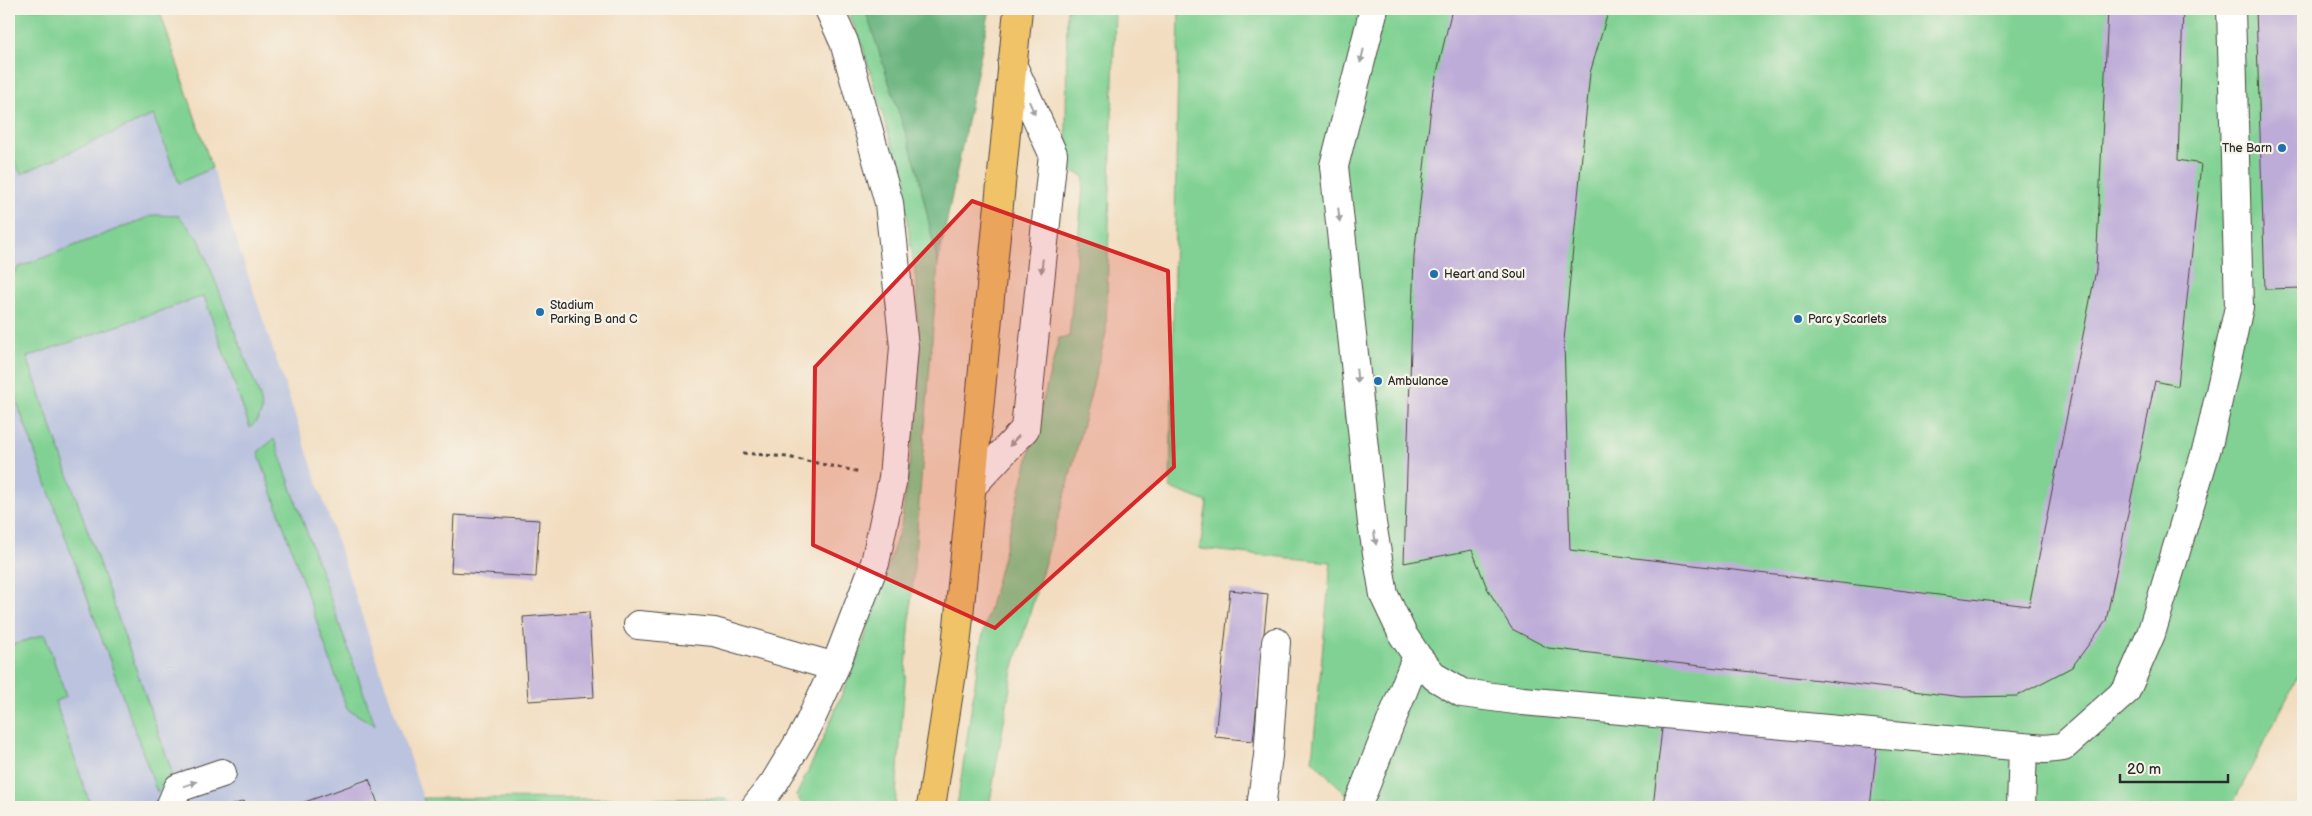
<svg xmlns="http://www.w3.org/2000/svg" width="2312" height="816" viewBox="0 0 2312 816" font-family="'Balsamiq Sans',sans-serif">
<rect width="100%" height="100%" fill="#f7f3e8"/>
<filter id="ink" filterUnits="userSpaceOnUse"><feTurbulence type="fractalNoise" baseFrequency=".02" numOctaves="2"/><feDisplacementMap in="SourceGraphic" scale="10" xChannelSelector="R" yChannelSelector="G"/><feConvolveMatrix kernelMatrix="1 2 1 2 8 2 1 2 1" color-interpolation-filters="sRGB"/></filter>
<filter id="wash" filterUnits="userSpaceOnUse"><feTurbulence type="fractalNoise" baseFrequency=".0096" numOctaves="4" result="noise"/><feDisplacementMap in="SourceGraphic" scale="20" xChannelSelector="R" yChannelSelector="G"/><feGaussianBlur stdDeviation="1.12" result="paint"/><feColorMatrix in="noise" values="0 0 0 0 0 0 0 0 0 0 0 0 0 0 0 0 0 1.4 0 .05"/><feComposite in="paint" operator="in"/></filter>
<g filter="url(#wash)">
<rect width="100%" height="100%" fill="#f2ddc0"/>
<path fill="#bbc3de" d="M 9,9 L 159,9 L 423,798 L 727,799 L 744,807 L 9,807 Z"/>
<path fill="#80d193" stroke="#567e5f" d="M 9,9 L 159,9 L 212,168 L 179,183 L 153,115 L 21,174 L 9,149 Z
M 847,9 L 865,9 L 868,13 L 917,168 L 938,264 L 895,807 L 805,807 L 796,796 L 819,748 L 859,654 L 901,526 L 918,398 L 917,288 L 901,175 L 862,45 Z
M 1067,9 L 1115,9 L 1106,333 L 1066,491 L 1013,670 L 989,807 L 957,807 L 981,642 L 1059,338 L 1069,337 L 1084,176 L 1072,171 L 1066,131 Z
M 1179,9 L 2303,9 L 2303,667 L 2231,807 L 1359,807 L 1312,760 L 1331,562 L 1200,549 L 1207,502 L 1170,488 Z
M 154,215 L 179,216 L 199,239 L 259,394 C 264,410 262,417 250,428 L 204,296 L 27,357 L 172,772 L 157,792 L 9,380 L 9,279 L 19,267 Z
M 274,439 L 375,725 L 347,709 L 258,452 Z
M 45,634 L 66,697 L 55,701 L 91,807 L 9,807 L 9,646 Z
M 423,798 L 727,799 L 720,807 L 426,807 Z"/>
<path fill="#68b37d" stroke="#4a6f54" d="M 865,9 L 990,9 L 938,264 L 917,168 Z"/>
<g id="blocks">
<path fill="#bdacd8" d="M 1452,9 L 1609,9 L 1590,73 L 1564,341 L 1570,550 L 2029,606 L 2096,270 L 2108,9 L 2183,9 L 2178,160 L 2201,164 L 2178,386 L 2155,381 L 2106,621 L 2072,667 L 2017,696 L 1963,697 L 1548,648 L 1512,629 L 1487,588 L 1472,550 L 1404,563 L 1414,256 L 1433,89 Z
M 2256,9 L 2303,9 L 2303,288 L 2265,289 Z
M 454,515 L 539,520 L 536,577 L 451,572 Z
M 1230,590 L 1268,594 L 1253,741 L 1215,737 Z
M 589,612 L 594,697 L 528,701 L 523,617 Z
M 1663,720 L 1877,745 L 1870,807 L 1653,807 Z
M 369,779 L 379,807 L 291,807 Z
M 244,801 L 246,807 L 227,807 Z"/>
</g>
</g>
<g filter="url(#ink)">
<use href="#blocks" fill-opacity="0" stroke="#494641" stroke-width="1"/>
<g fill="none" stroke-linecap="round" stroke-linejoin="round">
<defs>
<path id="minor" d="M 1374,9 L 1334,166 L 1372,523 L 1384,595 L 1403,635 L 1417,656 L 1435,677 L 1462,693 L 1523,701 L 2045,749 L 2063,747 L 2126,691 L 2151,634 L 2209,441 L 2239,307 L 2231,9
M 972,486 L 1025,429 L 1053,154 L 1012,64
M 638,625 L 714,632 L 835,667
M 170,807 L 178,788 L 222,773
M 755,807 L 774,783 L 806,730 L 835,667 L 875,563 L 893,478 L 904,347 L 889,203 L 844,42 L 829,9
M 1261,807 L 1268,756 L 1276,642
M 1357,807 L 1417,656
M 2021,807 L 2023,747"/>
<path id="major" d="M 931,807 L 956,647 L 1018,9"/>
</defs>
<use href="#minor" stroke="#494641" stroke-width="30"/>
<use href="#major" stroke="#494641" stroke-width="30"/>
<path stroke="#494641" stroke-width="3" stroke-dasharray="4 4" stroke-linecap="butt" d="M 743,453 L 787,457 L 861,472"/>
<use href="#minor" stroke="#fff" stroke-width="28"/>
<use href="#major" stroke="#f0c369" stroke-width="28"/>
</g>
<defs><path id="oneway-solid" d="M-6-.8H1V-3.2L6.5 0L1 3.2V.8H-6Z" transform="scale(1.25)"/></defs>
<g fill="#a0a0a0">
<use href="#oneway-solid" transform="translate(1362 56) rotate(104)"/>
<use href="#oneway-solid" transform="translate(1032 108) rotate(66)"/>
<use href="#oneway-solid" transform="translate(1339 215) rotate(84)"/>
<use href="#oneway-solid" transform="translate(1042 266) rotate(96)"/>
<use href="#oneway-solid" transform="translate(1357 376) rotate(84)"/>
<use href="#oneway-solid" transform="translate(1014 441) rotate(133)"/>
<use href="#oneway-solid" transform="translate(1375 538) rotate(81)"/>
<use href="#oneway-solid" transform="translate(190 784) rotate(-19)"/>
</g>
</g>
<path fill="#d62828" fill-opacity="0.2" stroke="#d62828" stroke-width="4" stroke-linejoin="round" d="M 972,201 L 1168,271 L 1174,467 L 995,628 L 813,545 L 815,367 Z"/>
<g fill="#1f6fb2" stroke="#f7f3e8" stroke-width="2">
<circle cx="2282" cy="148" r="5"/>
<circle cx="1434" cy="274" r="5"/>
<circle cx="540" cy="312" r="5"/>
<circle cx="1798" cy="319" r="5"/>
<circle cx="1378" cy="381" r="5"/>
</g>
<g text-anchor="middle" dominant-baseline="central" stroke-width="4.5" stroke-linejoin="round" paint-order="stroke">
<g font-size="12" fill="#2b2b2b" stroke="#f7f3e8" text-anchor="start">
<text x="2272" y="148" text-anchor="end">The Barn</text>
<text x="1444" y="274">Heart and Soul</text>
<text x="550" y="305">Stadium<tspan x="550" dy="14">Parking B and C</tspan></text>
<text x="1808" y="319">Parc y Scarlets</text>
<text x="1388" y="381">Ambulance</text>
</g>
</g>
<rect width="2312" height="816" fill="none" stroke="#f7f3e8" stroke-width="30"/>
<path d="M2120 774v8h108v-8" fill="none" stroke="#2b2b2b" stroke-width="2.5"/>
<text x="2127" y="774" font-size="15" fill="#2b2b2b" stroke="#f7f3e8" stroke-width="4" paint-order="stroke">20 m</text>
</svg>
